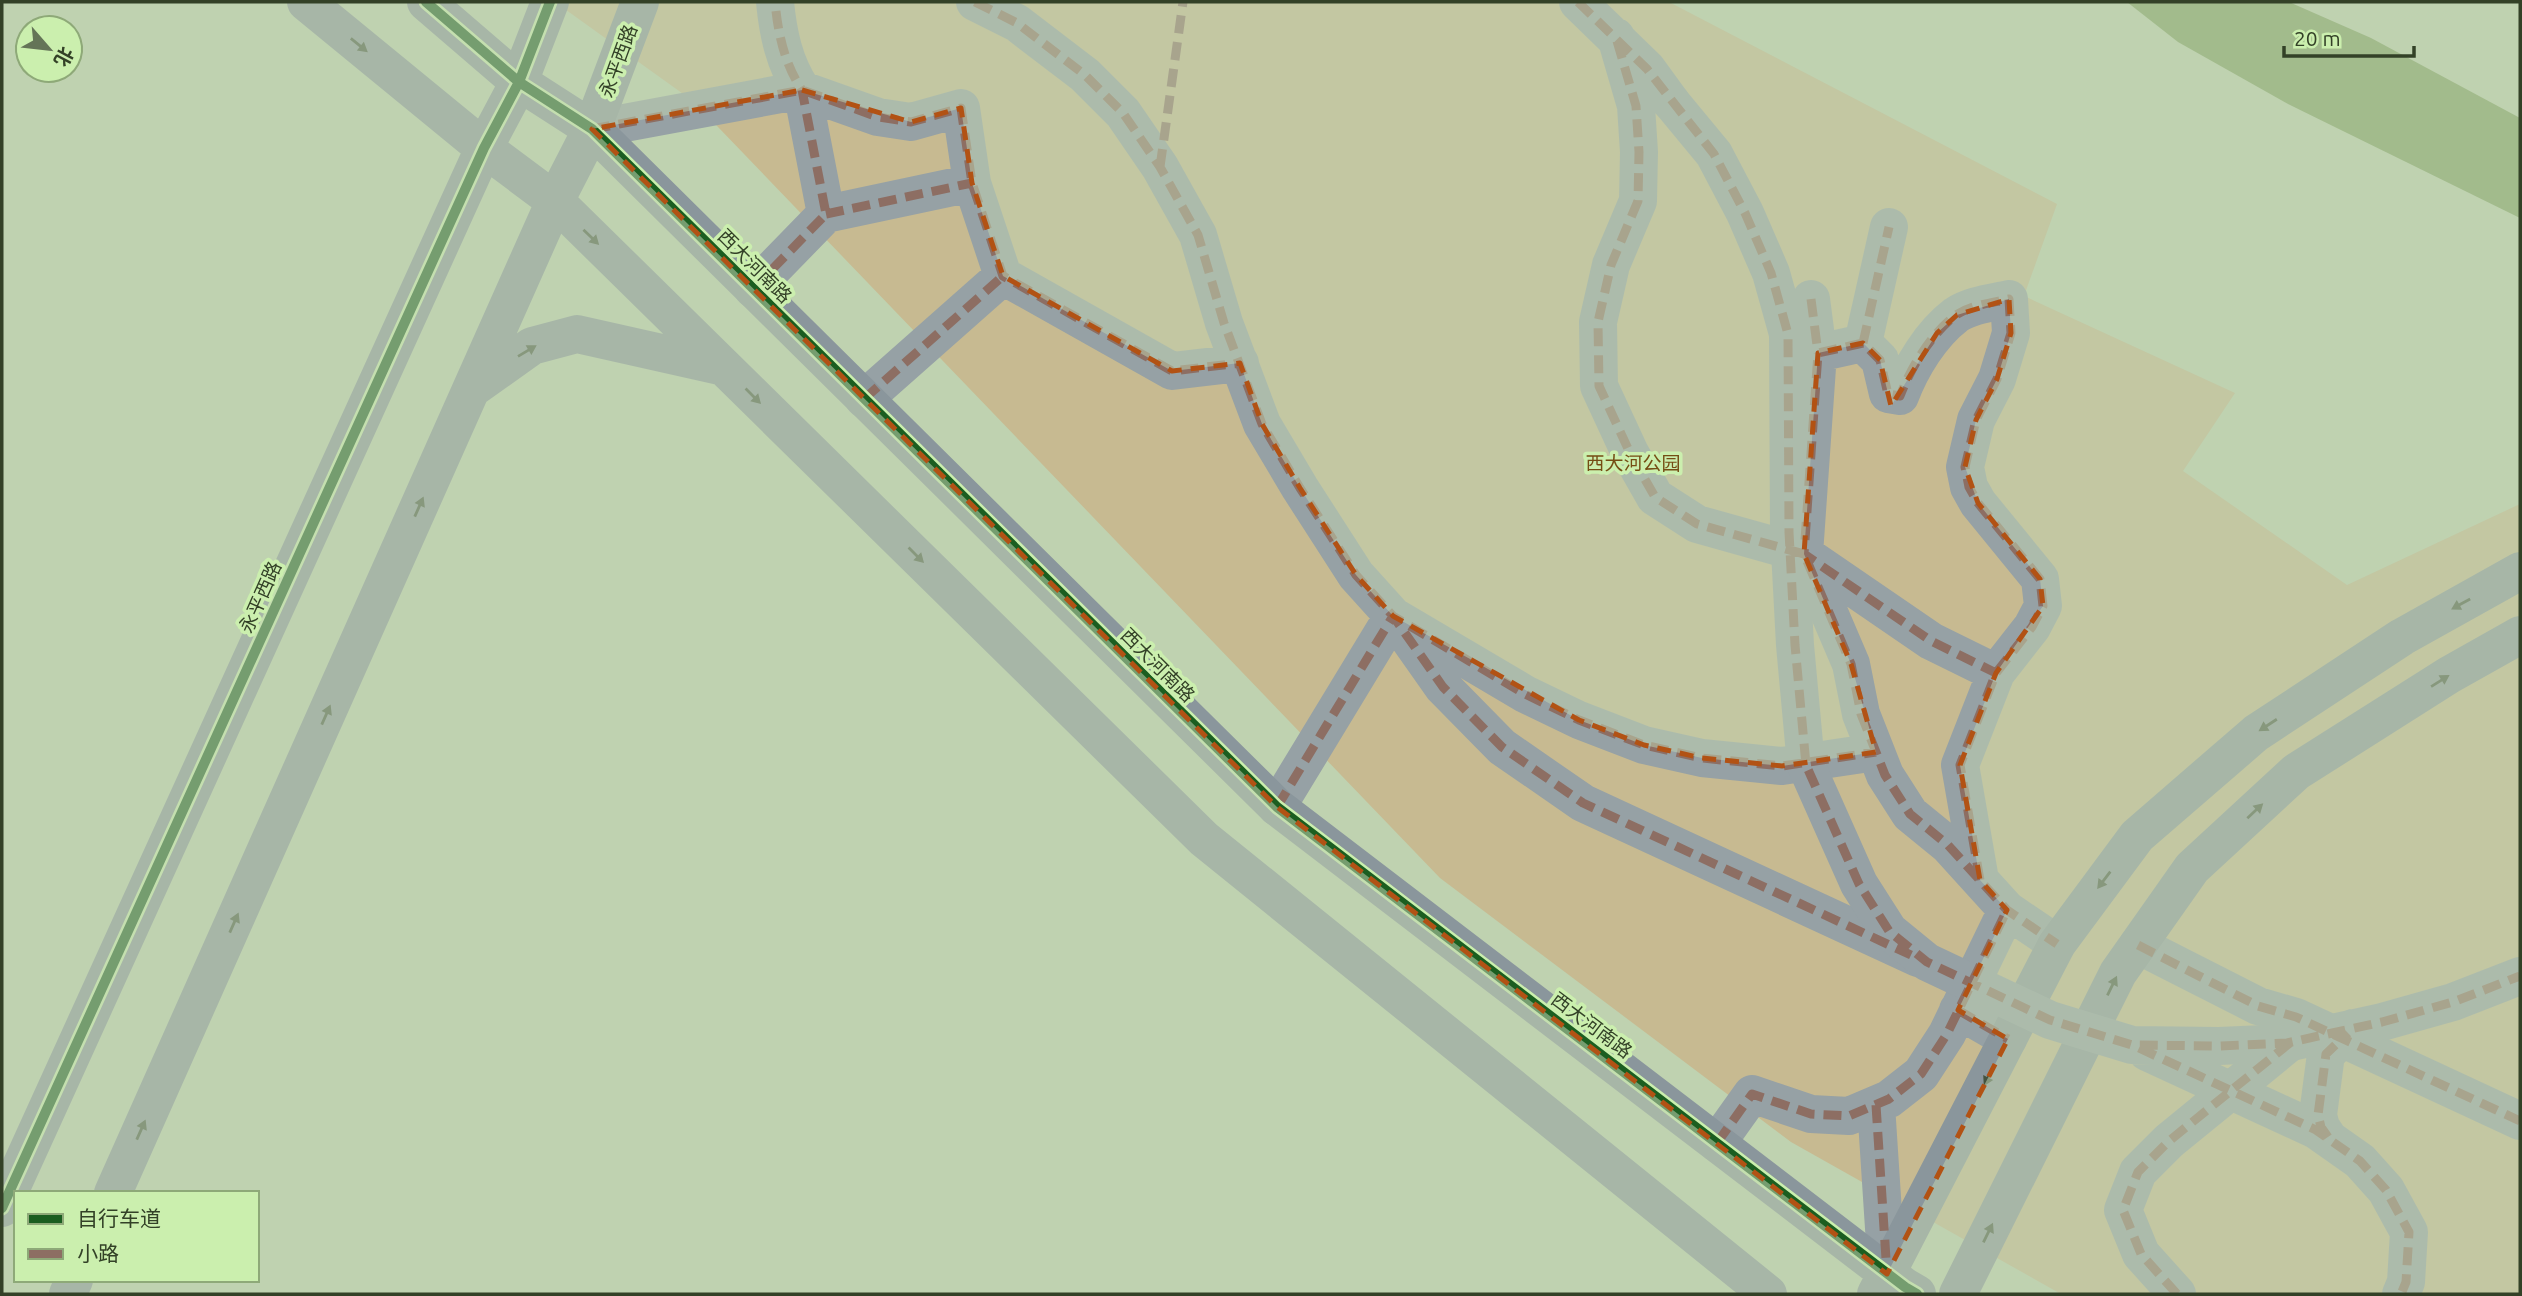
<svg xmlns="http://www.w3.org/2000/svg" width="2522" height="1296" viewBox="0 0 2522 1296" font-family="Ubuntu,'Noto Sans SC',sans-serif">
<rect width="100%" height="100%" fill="#bfd2b0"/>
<path fill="#c7ba91" d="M 555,2 L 1669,2 L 2057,204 L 2024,296 L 2235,393 L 2183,471 L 2347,585 L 2520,504 L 2520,1294 L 2061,1294 L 1791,1142 L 1440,878 L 693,101 Z"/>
<path fill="#7fa05f" d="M 2127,2 L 2289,2 L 2371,38 L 2520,118 L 2520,218 L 2288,104 L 2178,42 Z"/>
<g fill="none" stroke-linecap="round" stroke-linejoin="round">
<path stroke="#96a1a5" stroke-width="38" d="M 975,2 L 1017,23 L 1085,75 L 1123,113 L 1160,167 L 1198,235 L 1224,323 L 1262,424 L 1300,488 L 1356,575 L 1393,616 L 1443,687 L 1502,747 L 1583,803 L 1918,958
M 1578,2 L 1647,69 L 1671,102
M 1616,37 L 1636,106 L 1639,152 L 1638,201 L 1611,265 L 1598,322 L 1599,386 L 1630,453 L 1655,497 L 1697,524 L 1804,554 L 1851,664 L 1861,714 L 1885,775 L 1910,814 L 1948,845 L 2007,910 L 2057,944
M 592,129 L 802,90 L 878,117 L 911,122 L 961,108 L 972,183 L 1003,276 L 1172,371 L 1240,363
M 826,214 L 972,183
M 753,289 L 826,214 L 802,90 C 784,63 778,33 775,2
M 1811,299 L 1818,353
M 1863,343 L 1889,227
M 864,399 L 1003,276
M 1277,807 L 1393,616 L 1525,694 L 1579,720 L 1644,745 L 1702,758 L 1782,766 L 1876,752
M 1980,880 L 1960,765 L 1996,673 L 2032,627 L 2043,606 L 2040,579 L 1978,503 L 1969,487 L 1965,467 L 1976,420 L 1997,379 L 2011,333 L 2009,299 C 1991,303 1971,305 1956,315 C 1931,334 1911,367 1900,396 L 1888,394 L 1880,360 L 1863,343 L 1818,353 L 1804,554 L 1931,641 L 1996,673
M 2138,945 L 2258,1006 L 2296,1017 L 2520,1121
M 1958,1010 L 2008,1039
M 1876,1105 L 1887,1274
M 1717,1143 L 1752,1094 L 1811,1114 L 1849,1116 L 1889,1099 L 1921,1074 L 1947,1034 L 2007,910
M 2177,1294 L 2141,1254 L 2123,1210 L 2138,1172 L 2169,1141 L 2305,1030"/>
<path stroke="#8a969c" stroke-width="38" d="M 306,2 L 484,148 L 555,201 L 1204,839 L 1768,1294
M 426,2 L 519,82 L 592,129 L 1277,807 L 1905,1287 L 1917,1294
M 473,388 L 532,346 L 577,334 L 724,367
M 113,1193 L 555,201 L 592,129 L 640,2
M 2,1208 L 484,148 L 519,82 L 550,2
M 68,1294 L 74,1280
M 1876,1294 L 2057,944 L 2137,836 L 2256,733 L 2402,637 L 2520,571
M 1958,1294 L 2118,973 L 2192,868 L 2296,772 L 2449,675 L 2520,635"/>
<path stroke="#96a1a5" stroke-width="38" d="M 1671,102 L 1714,154 L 1745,213 L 1771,273 L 1788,334 L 1789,532 L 1795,645 L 1806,765 L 1859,884 L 1889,931 L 1927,962 L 2050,1020 L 2132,1045 L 2219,1046 L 2287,1043 L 2382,1022 L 2453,1002 L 2520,976
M 2147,1052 L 2316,1130 L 2360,1161 L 2386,1190 L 2409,1232 L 2406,1282 L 2401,1294
M 2329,1139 L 2321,1127 L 2318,1115 L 2326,1054 L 2353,1028"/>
<path stroke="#8d6e63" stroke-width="9" stroke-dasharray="18 9" stroke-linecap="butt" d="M 975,2 L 1017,23 L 1085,75 L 1123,113 L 1160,167 L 1198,235 L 1224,323 L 1262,424 L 1300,488 L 1356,575 L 1393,616 L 1443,687 L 1502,747 L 1583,803 L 1911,955
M 1578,2 L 1647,69 L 1714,154 L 1745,213 L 1771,273 L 1788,334 L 1789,532 L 1795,645 L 1806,765 L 1859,884 L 1889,931 L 1927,962 L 2050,1020 L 2132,1045 L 2219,1046 L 2287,1043 L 2382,1022 L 2453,1002 L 2520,976
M 1617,41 L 1636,106 L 1639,152 L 1638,201 L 1611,265 L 1598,322 L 1599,386 L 1630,453 L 1655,497 L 1697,524 L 1804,554 L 1851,664 L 1861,714 L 1885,775 L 1910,814 L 1948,845 L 2007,910 L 2057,944
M 592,129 L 802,90 L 878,117 L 911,122 L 961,108 L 972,183 L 1003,276 L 1172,371 L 1240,363
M 1160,167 L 1183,2
M 826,214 L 972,183
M 753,289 L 826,214 L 802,90 C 784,63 778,33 775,2
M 1811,299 L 1818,353
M 1863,343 L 1889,227
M 864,399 L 1003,276
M 1277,807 L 1393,616 L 1525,694 L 1579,720 L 1644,745 L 1702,758 L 1782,766 L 1876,752
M 1980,880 L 1960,765 L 1996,673 L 2032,627 L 2043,606 L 2040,579 L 1978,503 L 1969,487 L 1965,467 L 1976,420 L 1997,379 L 2011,333 L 2009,299 C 1991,303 1971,305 1956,315 C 1931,334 1911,367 1900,396 L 1888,394 L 1880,360 L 1863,343 L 1818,353 L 1804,554 L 1931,641 L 1996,673
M 2138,945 L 2258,1006 L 2296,1017 L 2520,1121
M 1958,1010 L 2008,1039
M 2139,1048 L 2316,1130 L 2360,1161 L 2386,1190 L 2409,1232 L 2406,1282 L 2401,1294
M 1876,1105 L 1887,1274
M 2328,1137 L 2321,1127 L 2318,1115 L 2326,1054 L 2348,1033
M 1717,1143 L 1752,1094 L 1811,1114 L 1849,1116 L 1889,1099 L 1921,1074 L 1947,1034 L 2007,910
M 2177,1294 L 2141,1254 L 2123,1210 L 2138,1172 L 2169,1141 L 2291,1042"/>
<defs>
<path id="cycleway" d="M 426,2 L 519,82 L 592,129 L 1277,807 L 1905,1287 L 1917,1294
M 2,1208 L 484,148 L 519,82 L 550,2"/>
</defs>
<use href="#cycleway" stroke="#cbefae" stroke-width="15"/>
<use href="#cycleway" stroke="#1b5e20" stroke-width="10"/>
</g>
<defs><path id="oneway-solid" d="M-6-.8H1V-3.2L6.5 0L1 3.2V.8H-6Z" transform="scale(1.75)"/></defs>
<g fill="#44523e">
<use href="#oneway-solid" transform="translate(359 45) rotate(39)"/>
<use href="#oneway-solid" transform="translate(591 237) rotate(44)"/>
<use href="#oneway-solid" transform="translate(527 351) rotate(-31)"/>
<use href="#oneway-solid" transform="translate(753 396) rotate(45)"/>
<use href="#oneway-solid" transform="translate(419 507) rotate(-66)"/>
<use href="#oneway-solid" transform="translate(916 555) rotate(45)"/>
<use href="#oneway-solid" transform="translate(2461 604) rotate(151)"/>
<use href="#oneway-solid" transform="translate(2440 681) rotate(-32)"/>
<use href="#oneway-solid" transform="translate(326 715) rotate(-66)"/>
<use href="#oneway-solid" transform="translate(2268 725) rotate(147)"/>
<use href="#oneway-solid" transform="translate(2255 811) rotate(-43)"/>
<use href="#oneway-solid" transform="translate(2104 880) rotate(127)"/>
<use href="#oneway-solid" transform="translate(234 923) rotate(-66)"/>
<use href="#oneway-solid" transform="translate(2112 986) rotate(-64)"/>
<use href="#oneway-solid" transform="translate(1989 1076) rotate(117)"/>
<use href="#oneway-solid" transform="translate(141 1130) rotate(-66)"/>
<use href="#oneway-solid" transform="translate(1988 1233) rotate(-64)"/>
</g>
<path d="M0 0H2522V1296H0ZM 802,90 L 911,122 L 961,108 L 972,183 L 1003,276 L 1172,371 L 1240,363 L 1262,424 L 1300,488 L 1356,575 L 1393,616 L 1579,720 L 1644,745 L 1702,758 L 1782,766 L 1876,752 L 1851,664 L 1804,554 L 1818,353 L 1863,343 L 1880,360 L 1891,406 L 1937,333 L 1957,315 L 2009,299 L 2011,333 L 1997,379 L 1976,420 L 1965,467 L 1978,503 L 2040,579 L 2043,606 L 1996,673 L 1960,765 L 1980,880 L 2007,910 L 1958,1010 L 2008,1039 L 1887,1274 L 1277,807 L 592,129 Z" fill="#bfd2b0" fill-opacity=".55" fill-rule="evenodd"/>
<path fill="none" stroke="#b25214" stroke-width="5" stroke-dasharray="14 9" stroke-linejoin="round" d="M 802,90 L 911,122 L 961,108 L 972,183 L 1003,276 L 1172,371 L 1240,363 L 1262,424 L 1300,488 L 1356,575 L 1393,616 L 1579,720 L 1644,745 L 1702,758 L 1782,766 L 1876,752 L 1851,664 L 1804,554 L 1818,353 L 1863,343 L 1880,360 L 1891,406 L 1937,333 L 1957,315 L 2009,299 L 2011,333 L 1997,379 L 1976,420 L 1965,467 L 1978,503 L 2040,579 L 2043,606 L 1996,673 L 1960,765 L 1980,880 L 2007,910 L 1958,1010 L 2008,1039 L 1887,1274 L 1277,807 L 592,129 Z"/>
<g text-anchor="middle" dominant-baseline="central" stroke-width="7" stroke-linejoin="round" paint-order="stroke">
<g font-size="19" fill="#334127" stroke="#cbefae">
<text transform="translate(618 61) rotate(-70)">永平西路</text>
<text transform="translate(755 266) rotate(45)">西大河南路</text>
<text transform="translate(260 597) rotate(-66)">永平西路</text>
<text transform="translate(1158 665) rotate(45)">西大河南路</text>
<text transform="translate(1592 1025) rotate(37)">西大河南路</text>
</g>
<g font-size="19" fill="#754d14" stroke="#cbefae">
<text x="1633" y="463">西大河公园</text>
</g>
</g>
<rect width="2522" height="1296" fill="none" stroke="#334127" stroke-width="7"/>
<rect x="14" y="1191" width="245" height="91" fill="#cbefae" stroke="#8ea978" stroke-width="2"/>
<rect x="28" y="1214" width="35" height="10" fill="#1b5e20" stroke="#8ea978" stroke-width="2"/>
<text x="77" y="1226" font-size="21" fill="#334127">自行车道</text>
<rect x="28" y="1249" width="35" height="10" fill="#8d6e63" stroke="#8ea978" stroke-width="2"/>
<text x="77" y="1261" font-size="21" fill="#334127">小路</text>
<g transform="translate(49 49) rotate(118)"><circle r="33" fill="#cbefae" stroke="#8ea978" stroke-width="2"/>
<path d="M0-5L12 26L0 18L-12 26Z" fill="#647457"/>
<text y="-10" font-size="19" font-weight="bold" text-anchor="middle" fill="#334127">北</text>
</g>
<path d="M2284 46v10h130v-10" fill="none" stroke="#334127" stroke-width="3.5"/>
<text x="2294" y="46" font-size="21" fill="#334127" stroke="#cbefae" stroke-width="5" paint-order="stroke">20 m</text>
</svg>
